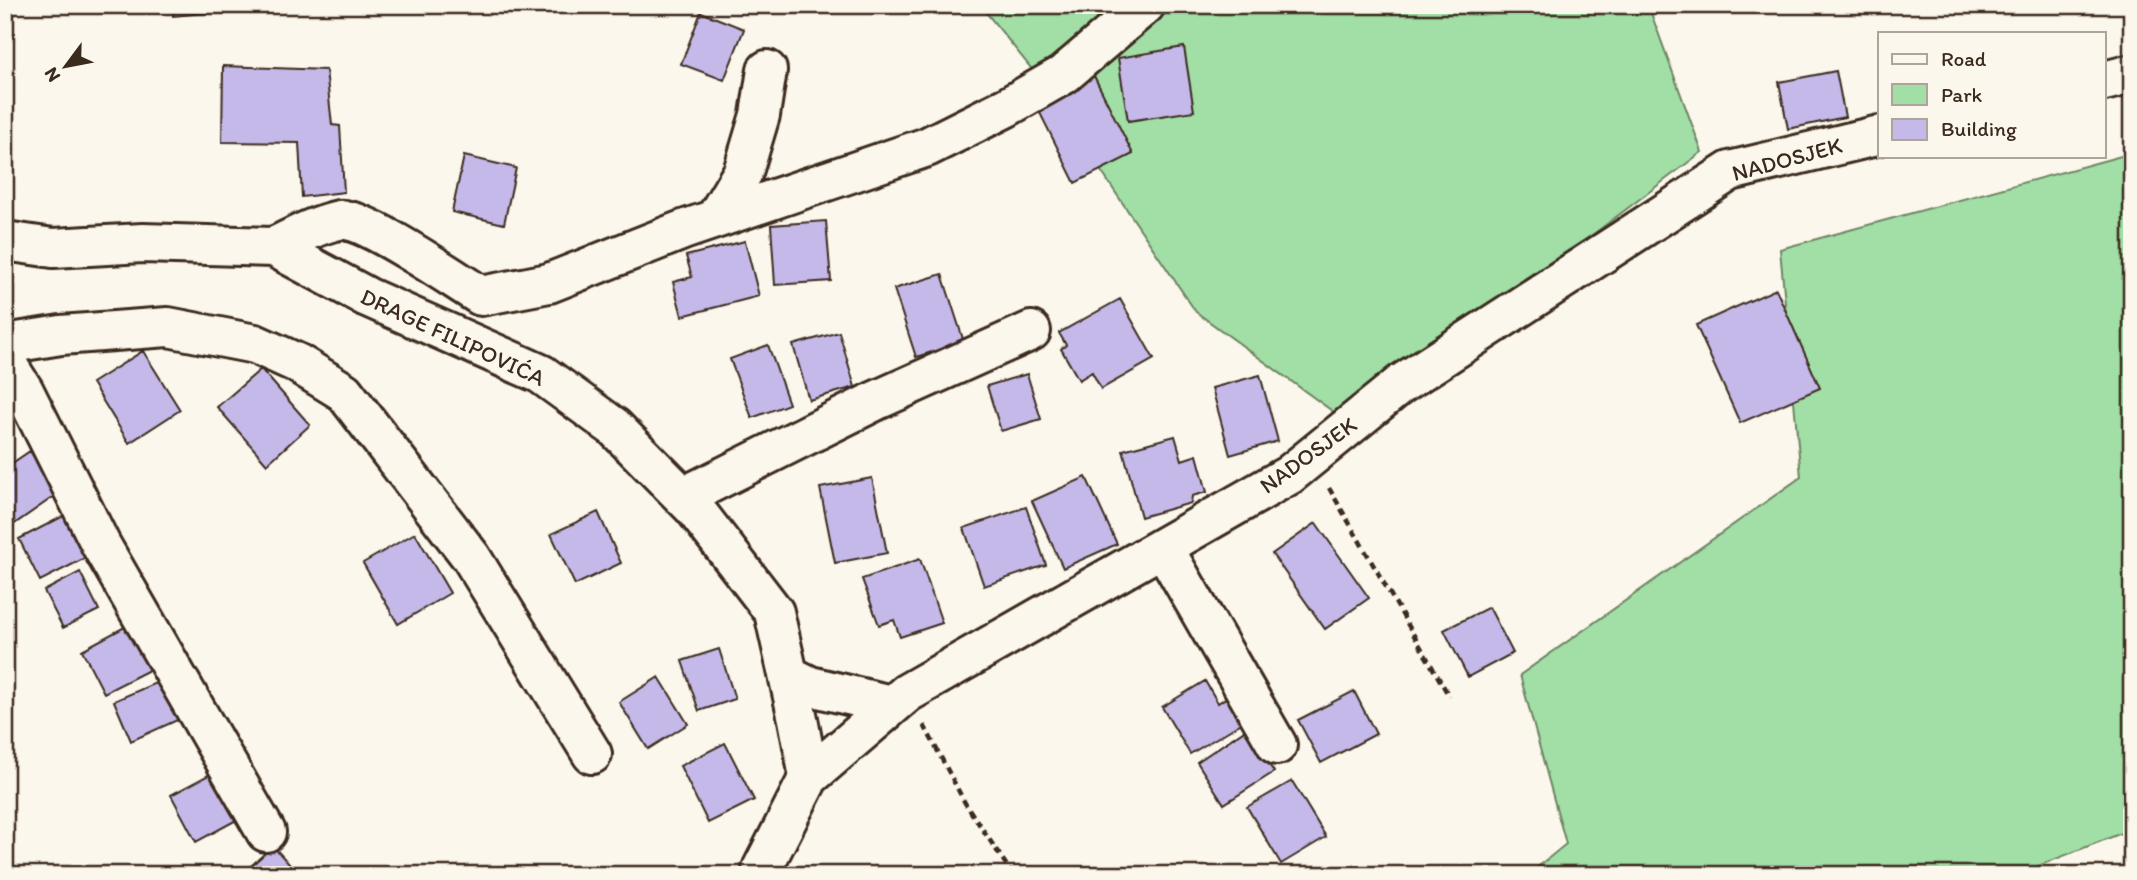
<svg xmlns="http://www.w3.org/2000/svg" width="2137" height="880" viewBox="0 0 2137 880" font-family="Itim,sans-serif">
<rect width="100%" height="100%" fill="#fbf7ec"/>
<filter id="ink" filterUnits="userSpaceOnUse"><feTurbulence type="fractalNoise" baseFrequency=".0143" numOctaves="2"/><feDisplacementMap in="SourceGraphic" scale="14" xChannelSelector="R" yChannelSelector="G"/><feConvolveMatrix kernelMatrix="1 2 1 2 8 2 1 2 1" color-interpolation-filters="sRGB"/></filter>
<g filter="url(#ink)">
<path fill="#a1dfa7" stroke="#6e8462" stroke-width="2" d="M 980,5 L 1648,5 L 1702,152 L 1346,421 L 1196,312 L 1035,73 Z
M 2132,153 L 2132,829 L 2015,875 L 1528,875 L 1566,844 L 1520,675 L 1801,477 L 1780,249 Z"/>
<path fill="#c5b9ea" stroke="#3b2a1e" stroke-width="2" d="M 173,5 L 226,5 L 226,11 L 173,16 Z
M 701,12 L 744,29 L 724,80 L 681,64 Z
M 1184,47 L 1194,111 L 1128,121 L 1118,58 Z
M 223,66 L 326,70 L 332,125 L 340,126 L 344,192 L 302,197 L 299,143 L 222,142 Z
M 1836,71 L 1845,117 L 1788,129 L 1779,82 Z
M 1094,76 L 1133,154 L 1075,183 L 1036,105 Z
M 464,156 L 516,168 L 504,224 L 452,212 Z
M 826,221 L 831,281 L 775,285 L 771,225 Z
M 745,241 L 759,296 L 682,316 L 673,282 L 692,277 L 686,256 Z
M 942,274 L 964,342 L 916,357 L 894,289 Z
M 1776,289 L 1820,388 L 1740,423 L 1696,325 Z
M 1120,299 L 1154,359 L 1101,389 L 1092,372 L 1079,380 L 1061,349 L 1066,345 L 1059,333 Z
M 839,332 L 855,387 L 809,400 L 793,345 Z
M 768,345 L 789,404 L 752,418 L 730,359 Z
M 143,351 L 180,410 L 129,443 L 92,383 Z
M 261,369 L 310,425 L 267,464 L 217,407 Z
M 1027,374 L 1041,419 L 1001,431 L 987,386 Z
M 1260,375 L 1278,441 L 1230,455 L 1212,388 Z
M 1175,436 L 1182,460 L 1197,455 L 1207,492 L 1192,496 L 1191,503 L 1141,517 L 1123,450 Z
M 30,451 L 59,493 L 10,527 L 5,520 L 5,468 Z
M 1086,477 L 1117,544 L 1063,568 L 1032,501 Z
M 872,478 L 887,553 L 835,563 L 820,488 Z
M 1026,507 L 1046,565 L 984,586 L 964,528 Z
M 75,510 L 97,552 L 40,581 L 19,539 Z
M 598,512 L 621,563 L 575,585 L 551,534 Z
M 1316,523 L 1369,598 L 1325,629 L 1272,554 Z
M 415,533 L 450,593 L 398,624 L 363,563 Z
M 920,559 L 942,623 L 900,637 L 894,620 L 879,625 L 862,579 Z
M 80,572 L 99,610 L 63,628 L 44,591 Z
M 1489,607 L 1513,653 L 1468,677 L 1444,630 Z
M 132,623 L 155,667 L 104,693 L 82,650 Z
M 719,649 L 735,699 L 699,711 L 682,661 Z
M 659,677 L 688,724 L 648,749 L 619,702 Z
M 167,678 L 184,717 L 131,741 L 114,701 Z
M 1205,681 L 1218,703 L 1230,695 L 1245,721 L 1190,754 L 1162,707 Z
M 1354,691 L 1376,734 L 1321,763 L 1298,720 Z
M 1246,729 L 1274,772 L 1224,804 L 1197,762 Z
M 725,743 L 754,800 L 708,823 L 680,766 Z
M 216,771 L 242,817 L 196,842 L 171,795 Z
M 1292,781 L 1326,837 L 1281,864 L 1247,807 Z
M 273,846 L 299,875 L 241,875 Z"/>
<g fill="none" stroke-linecap="round" stroke-linejoin="round">
<defs>
<path id="minor" d="M 2104,81 L 2132,74
M 715,219 L 743,172 L 760,115 L 767,70
M 5,241 L 53,248 L 143,243 L 274,247 L 367,297 L 541,374 L 614,427 L 694,508 L 774,612 L 798,719 L 809,777
M 274,247 C 294,237 316,225 339,220 C 363,216 455,280 481,296 L 549,283 L 683,230 L 927,147 L 1007,107 L 1063,75 L 1145,5
M 5,344 L 61,335 L 168,327 L 255,344 L 297,363 L 344,392 L 471,557 L 592,754
M 5,361 L 24,391 L 101,545 L 266,832
M 683,497 L 875,401 L 1031,331
M 1163,547 L 1277,745
M 788,675 L 810,686 L 891,705
M 762,875 L 762,869 L 809,777 L 907,693 L 1289,475 L 1401,384 L 1730,171 L 1880,135"/>
</defs>
<use href="#minor" stroke="#3b2a1e" stroke-width="44"/>
<path stroke="#3b2a1e" stroke-width="4.5" stroke-dasharray="7 5" stroke-linecap="butt" d="M 1329,488 L 1449,696
M 924,725 L 965,803 L 1013,875"/>
<use href="#minor" stroke="#fbf7ec" stroke-width="38"/>
</g>
</g>
<g text-anchor="middle" dominant-baseline="central" stroke-width="5" stroke-linejoin="round" paint-order="stroke">
<g font-size="23" fill="#3b2a1e" stroke="#fbf7ec">
<text transform="translate(1787 159) rotate(-15)">NADOSJEK</text>
<text transform="translate(453 337) rotate(25)">DRAGE FILIPOVIĆA</text>
<text transform="translate(1308 455) rotate(-36)">NADOSJEK</text>
</g>
</g>
<rect width="2137" height="880" fill="none" stroke="#fbf7ec" stroke-width="28"/>
<rect x="14" y="14" width="2109" height="852" fill="none" stroke="#3b2a1e" stroke-width="2.5" filter="url(#ink)"/>
<rect x="1878" y="32" width="228" height="126" fill="#fbf7ec" stroke="#aea59a" stroke-width="2"/>
<rect x="1892" y="54" width="35" height="10" fill="#fbf7ec" stroke="#aea59a" stroke-width="2"/>
<text x="1941" y="66" font-size="21" fill="#3b2a1e">Road</text>
<rect x="1892" y="84" width="35" height="21" fill="#a1dfa7" stroke="#aea59a" stroke-width="2"/>
<text x="1941" y="102" font-size="21" fill="#3b2a1e">Park</text>
<rect x="1892" y="119" width="35" height="21" fill="#c5b9ea" stroke="#aea59a" stroke-width="2"/>
<text x="1941" y="136" font-size="21" fill="#3b2a1e">Building</text>
<g transform="translate(66 66) rotate(238)" stroke="#fbf7ec" stroke-width="5" paint-order="stroke">
<path d="M0-5L12 26L0 18L-12 26Z" fill="#3b2a1e"/>
<text y="-10" font-size="19" font-weight="bold" text-anchor="middle" fill="#3b2a1e">N</text>
</g>
</svg>
